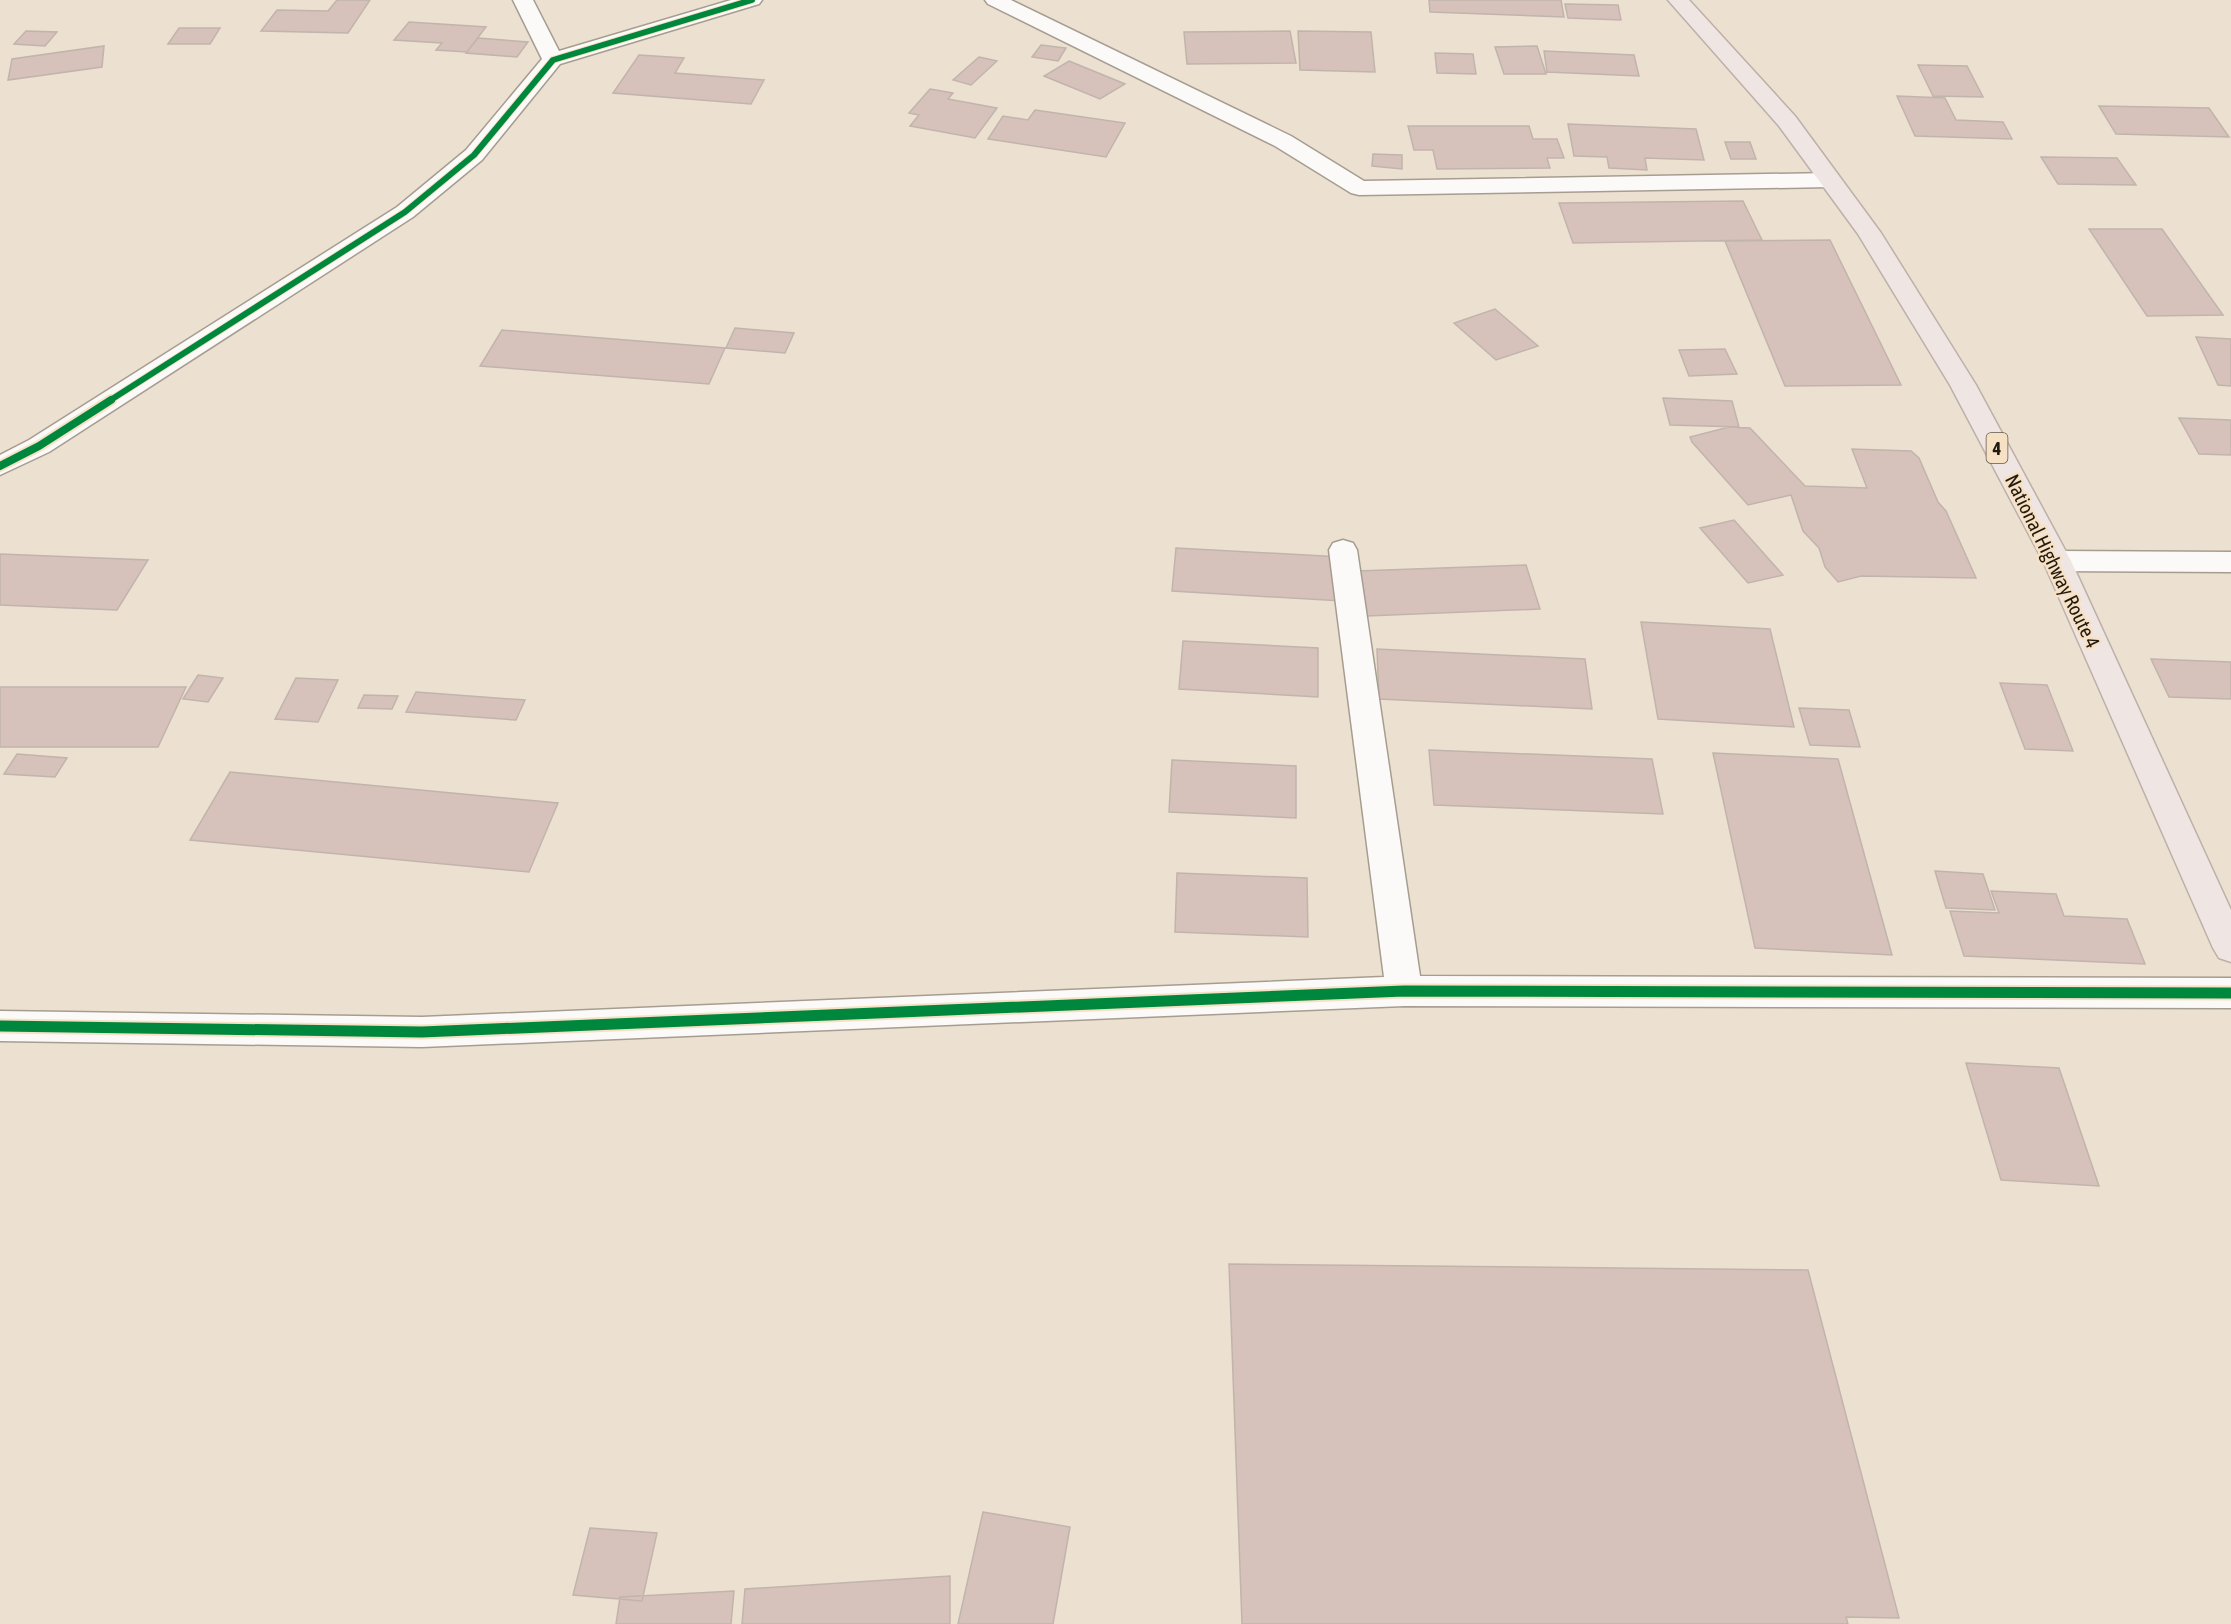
<svg xmlns="http://www.w3.org/2000/svg" width="2231" height="1624" viewBox="0 0 2231 1624" font-family="'Asap Condensed',sans-serif">
<rect width="100%" height="100%" fill="#ece0d0"/>
<path fill="#d6c2ba" stroke="#c1b4ac" stroke-width="1.5" d="M 337,0 L 370,0 L 348,33 L 261,31 L 277,10 L 328,11 Z
M 1429,0 L 1561,0 L 1564,17 L 1430,12 Z
M 1565,4 L 1618,5 L 1621,20 L 1568,18 Z
M 409,22 L 486,27 L 467,52 L 436,50 L 442,43 L 394,40 Z
M 179,28 L 220,28 L 210,44 L 168,44 Z
M 26,31 L 57,32 L 45,46 L 14,44 Z
M 1290,31 L 1296,63 L 1187,64 L 1184,32 Z
M 1298,31 L 1371,32 L 1375,72 L 1300,70 Z
M 478,38 L 528,42 L 517,57 L 466,53 Z
M 1041,45 L 1066,48 L 1058,61 L 1032,57 Z
M 104,46 L 102,67 L 8,80 L 12,59 Z
M 1537,46 L 1546,74 L 1504,74 L 1495,47 Z
M 1544,51 L 1634,55 L 1639,76 L 1547,72 Z
M 1435,53 L 1473,54 L 1476,74 L 1437,73 Z
M 639,55 L 684,58 L 675,73 L 764,80 L 751,104 L 613,93 Z
M 979,57 L 997,61 L 971,85 L 953,80 Z
M 1069,61 L 1125,84 L 1100,99 L 1044,76 Z
M 1918,65 L 1967,66 L 1983,97 L 1933,96 Z
M 930,89 L 953,93 L 948,99 L 997,108 L 975,138 L 910,126 L 919,115 L 909,113 Z
M 1897,96 L 1945,98 L 1956,120 L 2003,122 L 2012,139 L 1915,136 Z
M 2099,106 L 2209,108 L 2229,137 L 2116,134 Z
M 1035,110 L 1125,123 L 1106,157 L 988,139 L 1003,116 L 1028,120 Z
M 1568,124 L 1696,129 L 1704,160 L 1645,158 L 1647,170 L 1609,168 L 1607,157 L 1574,156 Z
M 1408,126 L 1529,126 L 1533,139 L 1557,139 L 1564,158 L 1547,158 L 1550,168 L 1437,169 L 1433,150 L 1414,150 Z
M 1725,142 L 1750,142 L 1756,159 L 1731,159 Z
M 1373,154 L 1402,155 L 1402,169 L 1372,166 Z
M 2041,157 L 2117,158 L 2136,185 L 2058,184 Z
M 1743,201 L 1762,240 L 1573,243 L 1559,203 Z
M 2089,229 L 2162,229 L 2223,315 L 2147,316 Z
M 1830,240 L 1901,385 L 1785,386 L 1725,241 Z
M 1495,309 L 1538,346 L 1496,360 L 1454,323 Z
M 735,328 L 794,333 L 785,353 L 726,348 Z
M 502,330 L 725,348 L 709,384 L 480,366 Z
M 2196,337 L 2231,339 L 2231,386 L 2218,385 Z
M 1725,349 L 1737,374 L 1689,376 L 1679,350 Z
M 1663,398 L 1732,401 L 1739,427 L 1670,425 Z
M 2179,418 L 2231,420 L 2231,455 L 2199,454 Z
M 1729,427 L 1750,428 L 1805,486 L 1867,488 L 1852,449 L 1911,451 L 1919,458 L 1938,502 L 1946,511 L 1976,578 L 1861,576 L 1838,582 L 1825,567 L 1819,548 L 1803,531 L 1791,495 L 1748,505 L 1692,442 L 1690,437 Z
M 1734,520 L 1783,575 L 1748,583 L 1700,528 Z
M 1176,548 L 1342,557 L 1342,601 L 1172,591 Z
M 0,554 L 148,560 L 117,610 L 0,605 Z
M 1526,565 L 1540,609 L 1367,616 L 1358,571 Z
M 1641,622 L 1770,629 L 1794,727 L 1658,719 Z
M 1183,641 L 1318,648 L 1318,697 L 1179,689 Z
M 1377,649 L 1585,659 L 1592,709 L 1379,699 Z
M 2151,659 L 2231,662 L 2231,699 L 2169,697 Z
M 198,675 L 223,678 L 208,702 L 183,699 Z
M 296,678 L 338,680 L 318,722 L 275,719 Z
M 2000,683 L 2047,685 L 2073,751 L 2025,749 Z
M 0,687 L 186,687 L 158,747 L 0,747 Z
M 416,692 L 525,700 L 516,720 L 406,712 Z
M 364,695 L 398,696 L 392,709 L 358,708 Z
M 1799,708 L 1849,710 L 1860,747 L 1810,745 Z
M 1429,750 L 1652,759 L 1663,814 L 1434,805 Z
M 1713,753 L 1838,759 L 1892,955 L 1755,948 Z
M 17,754 L 67,758 L 55,777 L 4,774 Z
M 1172,760 L 1296,766 L 1296,818 L 1169,812 Z
M 230,772 L 558,803 L 529,872 L 190,840 Z
M 1935,871 L 1983,874 L 1995,910 L 1946,908 Z
M 1177,873 L 1307,878 L 1308,937 L 1175,932 Z
M 1991,891 L 2056,894 L 2064,916 L 2127,919 L 2145,964 L 1964,956 L 1950,911 L 1999,913 Z
M 1966,1063 L 2059,1068 L 2099,1186 L 2001,1180 Z
M 1229,1264 L 1808,1270 L 1899,1618 L 1846,1617 L 1848,1624 L 1242,1624 Z
M 983,1512 L 1070,1527 L 1053,1624 L 958,1624 Z
M 590,1528 L 657,1533 L 642,1601 L 573,1595 Z
M 950,1576 L 950,1624 L 742,1624 L 745,1589 Z
M 734,1591 L 731,1624 L 616,1624 L 620,1597 Z"/>
<g fill="none" stroke-linecap="round" stroke-linejoin="round">
<defs>
<path id="minor" d="M 513,0 L 533,0 L 559,51 L 731,0 L 762,0 L 759,4 L 560,64 L 482,160 L 413,217 L 49,452 L 0,475 L 0,455 L 29,440 L 397,207 L 466,150 L 542,59 Z
M 985,0 L 1011,0 L 1291,136 L 1364,181 L 1830,173 L 1838,175 L 1841,180 L 1838,185 L 1830,187 L 1359,195 L 1351,193 L 1275,146 L 988,4 Z
M 1343,540 L 1353,543 L 1357,550 L 1420,976 L 2231,978 L 2231,1008 L 1404,1006 L 422,1047 L 0,1041 L 0,1011 L 422,1017 L 1384,977 L 1329,550 L 1333,543 Z
M 2057,551 L 2231,552 L 2231,572 L 2057,571 L 2047,568 L 2043,561 L 2047,554 Z"/>
<path id="highway" d="M 1668,0 L 1689,0 L 1795,116 L 1881,233 L 1976,385 L 2071,561 L 2231,910 L 2231,962 L 2219,958 L 2213,948 L 2043,561 L 1950,385 L 1858,234 L 1779,126 Z"/>
</defs>
<use href="#minor" stroke="#a69d91" stroke-width="3"/>
<use href="#highway" stroke="#bdb0a8" stroke-width="3"/>
<use href="#minor" fill="#fcfaf8" fill-rule="evenodd"/>
<use href="#highway" fill="#efe6e4" fill-rule="evenodd"/>
<defs>
<path id="cycleway-far2" d="M 109,401 L 405,212 L 474,155 L 553,60 L 752,0"/>
<path id="cycleway-far1" d="M 0,466 L 39,446 L 111,400"/>
<path id="cycleway" d="M 0,1026 L 422,1032 L 1404,991 L 2231,993"/>
</defs>
<use href="#cycleway-far2" stroke="#f7e1c5" stroke-width="8"/>
<use href="#cycleway-far1" stroke="#f7e1c5" stroke-width="12"/>
<use href="#cycleway" stroke="#f7e1c5" stroke-width="15"/>
<use href="#cycleway-far2" stroke="#00873e" stroke-width="6"/>
<use href="#cycleway-far1" stroke="#00873e" stroke-width="8"/>
<use href="#cycleway" stroke="#00873e" stroke-width="11"/>
</g>
<g text-anchor="middle" dominant-baseline="central" stroke-width="5" stroke-linejoin="round" paint-order="stroke">
<rect fill="#f7e1c5" stroke="#625646" stroke-width="1.5" x="1986.5" y="433" width="21" height="30" rx="4.5"/>
<g font-size="18" font-weight="bold" fill="#221a0f">
<text x="1997" y="448">4</text>
</g>
<g font-size="20" fill="#221a0f" stroke="#f7e1c5">
<text transform="translate(2053 561) rotate(64)">National Highway Route 4</text>
</g>
</g>
</svg>
